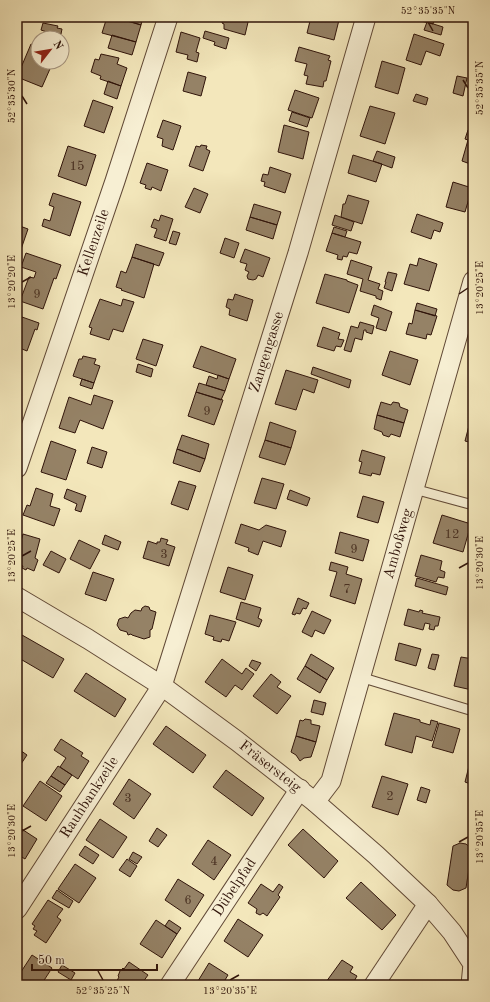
<svg xmlns="http://www.w3.org/2000/svg" width="490" height="1002" viewBox="0 0 490 1002" font-family="'Old Standard TT',serif">
<rect width="100%" height="100%" fill="#f3e7bb"/>
<filter id="stains"><feTurbulence type="fractalNoise" baseFrequency=".005" numOctaves="4"/><feColorMatrix values="0 0 0 0 .2 0 0 0 0 .09 0 0 0 0 .02 0 0 0 .5 -.17"/></filter>
<radialGradient id="worn" r=".72"><stop offset=".6" stop-color="#630" stop-opacity="0"/><stop offset="1" stop-color="#630" stop-opacity=".3"/></radialGradient>
<path fill="#958266" stroke="#30140a" d="M 107,17 L 113,17 L 141,25 L 136,42 L 102,33 Z
M 116,17 L 143,17 L 141,25 Z
M 223,17 L 249,18 L 245,35 L 224,29 L 224,24 L 222,23 Z
M 311,17 L 337,17 L 337,19 L 339,20 L 334,40 L 307,33 Z
M 414,17 L 435,17 L 433,24 L 413,19 Z
M 427,22 L 443,27 L 441,35 L 424,30 Z
M 43,23 L 58,26 L 57,28 L 62,29 L 61,34 L 56,33 L 55,38 L 46,37 L 47,32 L 41,30 Z
M 205,31 L 229,38 L 226,49 L 214,45 L 215,42 L 203,38 Z
M 181,32 L 200,38 L 196,52 L 199,53 L 197,62 L 187,59 L 188,55 L 176,52 Z
M 414,34 L 444,44 L 440,56 L 426,51 L 421,65 L 406,60 Z
M 112,35 L 136,42 L 132,55 L 108,48 Z
M 31,44 L 38,47 L 38,62 L 53,62 L 42,87 L 17,77 Z
M 299,47 L 330,56 L 328,60 L 331,61 L 326,81 L 324,81 L 323,87 L 306,84 L 308,76 L 304,75 L 307,64 L 295,61 Z
M 101,54 L 119,58 L 117,64 L 127,68 L 121,86 L 100,79 L 101,76 L 91,72 L 95,59 L 99,60 Z
M 382,61 L 405,68 L 398,94 L 375,87 Z
M 188,72 L 206,77 L 201,96 L 183,91 Z
M 457,76 L 467,78 L 463,96 L 453,93 Z
M 108,81 L 121,86 L 117,99 L 104,94 Z
M 472,81 L 473,82 L 473,90 L 470,89 Z
M 295,90 L 319,98 L 312,118 L 288,110 Z
M 416,94 L 428,98 L 426,105 L 413,101 Z
M 93,100 L 113,107 L 104,133 L 84,126 Z
M 370,106 L 395,113 L 385,144 L 360,136 Z
M 292,112 L 310,118 L 307,127 L 289,121 Z
M 163,120 L 181,126 L 173,150 L 162,146 L 163,139 L 157,137 Z
M 473,122 L 473,165 L 462,161 L 468,140 L 465,139 L 468,130 L 470,130 Z
M 284,125 L 309,132 L 303,159 L 278,152 Z
M 201,145 L 207,146 L 206,149 L 210,151 L 203,171 L 189,166 L 196,146 L 200,147 Z
M 68,146 L 96,155 L 86,186 L 58,176 Z
M 377,151 L 395,157 L 392,168 L 373,161 Z
M 353,155 L 382,164 L 376,182 L 348,173 Z
M 147,163 L 168,170 L 161,191 L 152,187 L 151,190 L 145,188 L 146,185 L 140,183 Z
M 270,167 L 291,174 L 285,193 L 264,186 L 265,182 L 261,181 L 263,174 L 268,175 Z
M 453,182 L 472,188 L 465,212 L 446,207 Z
M 194,188 L 208,194 L 200,213 L 185,207 Z
M 53,193 L 81,202 L 70,236 L 42,226 L 44,219 L 50,221 L 54,207 L 49,205 Z
M 348,195 L 369,201 L 362,224 L 341,217 L 343,204 L 345,204 Z
M 254,204 L 281,212 L 277,225 L 250,217 Z
M 417,214 L 443,223 L 440,232 L 434,230 L 431,239 L 411,232 Z
M 161,215 L 173,219 L 166,241 L 154,237 L 157,229 L 151,227 L 154,219 L 159,221 Z
M 335,215 L 354,222 L 351,231 L 332,225 Z
M 250,217 L 277,225 L 273,239 L 246,230 Z
M 17,225 L 28,229 L 18,258 L 17,257 Z
M 334,227 L 347,231 L 345,237 L 332,233 Z
M 173,231 L 180,233 L 176,245 L 169,243 Z
M 332,233 L 361,242 L 357,254 L 349,252 L 347,257 L 343,256 L 342,260 L 337,259 L 338,255 L 326,251 Z
M 225,238 L 239,243 L 234,258 L 220,253 Z
M 136,244 L 164,253 L 159,266 L 132,257 Z
M 245,249 L 270,258 L 263,277 L 258,275 L 256,279 L 253,280 L 248,279 L 247,276 L 249,272 L 245,270 L 247,264 L 240,262 Z
M 26,253 L 61,265 L 56,279 L 54,278 L 43,309 L 20,301 L 29,277 L 34,278 L 36,272 L 21,267 Z
M 132,257 L 154,264 L 144,298 L 121,290 L 122,289 L 116,287 L 121,271 L 126,273 Z
M 419,258 L 437,264 L 429,291 L 404,284 L 410,264 L 417,266 Z
M 351,260 L 372,267 L 368,280 L 380,284 L 378,289 L 383,291 L 381,300 L 376,298 L 376,296 L 360,291 L 363,279 L 347,274 Z
M 388,272 L 397,274 L 392,291 L 384,288 L 386,282 L 385,282 Z
M 325,274 L 347,280 L 347,281 L 358,285 L 349,313 L 316,303 Z
M 235,294 L 253,300 L 247,321 L 229,315 L 230,309 L 226,307 L 228,299 L 233,300 Z
M 100,299 L 121,306 L 123,299 L 134,302 L 123,332 L 113,329 L 109,340 L 90,334 L 92,328 L 89,327 Z
M 417,303 L 437,309 L 435,316 L 415,310 Z
M 374,305 L 392,312 L 386,331 L 376,328 L 379,318 L 371,315 Z
M 415,310 L 437,316 L 431,335 L 427,334 L 426,339 L 406,334 L 409,323 L 412,324 Z
M 22,317 L 39,323 L 37,330 L 35,329 L 27,351 L 17,347 L 17,323 L 20,324 Z
M 360,322 L 374,326 L 372,334 L 366,332 L 366,330 L 364,330 L 362,340 L 355,338 L 351,352 L 344,350 L 351,326 L 358,328 Z
M 323,327 L 340,333 L 338,339 L 344,340 L 341,347 L 336,346 L 334,351 L 317,346 Z
M 143,339 L 163,345 L 156,366 L 136,359 Z
M 201,346 L 236,359 L 229,379 L 193,367 Z
M 390,351 L 418,360 L 410,385 L 382,375 Z
M 83,356 L 96,359 L 94,364 L 100,366 L 94,383 L 73,376 L 79,359 L 82,359 Z
M 138,364 L 153,369 L 151,377 L 136,372 Z
M 313,367 L 351,380 L 349,388 L 311,374 Z
M 286,370 L 318,380 L 314,393 L 303,389 L 296,410 L 275,404 Z
M 218,375 L 229,379 L 225,391 L 206,385 L 209,376 L 217,379 Z
M 82,379 L 94,383 L 92,389 L 80,385 Z
M 199,383 L 225,391 L 221,400 L 196,392 Z
M 196,392 L 223,400 L 214,425 L 188,416 Z
M 94,395 L 113,401 L 103,429 L 80,420 L 75,433 L 59,428 L 69,397 L 91,405 Z
M 381,402 L 391,405 L 393,402 L 399,403 L 400,407 L 408,410 L 404,423 L 377,415 Z
M 472,414 L 473,414 L 473,443 L 465,441 Z
M 377,415 L 404,423 L 400,437 L 391,434 L 389,437 L 383,435 L 382,432 L 374,429 Z
M 270,422 L 296,431 L 291,448 L 265,440 Z
M 182,435 L 209,444 L 205,459 L 177,449 Z
M 265,440 L 291,448 L 285,465 L 259,457 Z
M 51,441 L 76,450 L 66,480 L 41,472 Z
M 92,447 L 107,452 L 102,468 L 87,463 Z
M 177,449 L 205,459 L 200,472 L 173,463 Z
M 362,450 L 385,457 L 380,475 L 372,473 L 371,476 L 359,473 L 362,462 L 359,461 Z
M 262,478 L 284,484 L 276,509 L 254,503 Z
M 179,481 L 196,486 L 188,510 L 171,504 Z
M 36,488 L 53,494 L 50,506 L 60,509 L 54,526 L 23,515 L 27,505 L 30,506 Z
M 67,489 L 86,496 L 81,512 L 75,510 L 77,504 L 64,498 Z
M 290,490 L 310,498 L 307,506 L 287,499 Z
M 363,496 L 384,502 L 378,523 L 357,517 Z
M 442,515 L 471,524 L 463,552 L 433,543 Z
M 241,524 L 259,530 L 266,525 L 286,531 L 281,547 L 263,541 L 258,555 L 248,551 L 249,548 L 235,543 Z
M 340,532 L 369,540 L 363,561 L 335,553 Z
M 23,534 L 40,539 L 35,558 L 38,560 L 34,571 L 27,568 L 26,570 L 22,568 L 23,566 L 17,564 L 17,544 L 20,545 Z
M 105,535 L 121,542 L 118,550 L 102,544 Z
M 161,538 L 168,540 L 166,544 L 175,547 L 169,566 L 143,558 L 148,541 L 157,544 L 157,542 L 160,542 Z
M 79,540 L 100,550 L 90,569 L 70,559 Z
M 51,551 L 66,559 L 59,573 L 43,565 Z
M 421,555 L 442,561 L 440,570 L 445,572 L 444,578 L 438,577 L 436,582 L 415,576 Z
M 331,562 L 348,567 L 346,574 L 362,579 L 355,604 L 330,596 L 337,572 L 329,570 Z
M 228,567 L 253,575 L 245,600 L 220,592 Z
M 93,572 L 114,579 L 106,601 L 85,594 Z
M 417,578 L 448,587 L 446,595 L 415,586 Z
M 298,598 L 309,603 L 306,609 L 303,608 L 300,614 L 296,613 L 295,615 L 292,614 Z
M 241,602 L 261,608 L 258,618 L 262,620 L 259,627 L 236,619 Z
M 145,606 L 149,607 L 150,610 L 156,612 L 152,629 L 150,630 L 150,637 L 144,639 L 132,635 L 131,634 L 128,635 L 127,632 L 120,630 L 117,625 L 119,619 L 125,617 L 128,618 L 131,613 L 135,610 L 141,611 L 142,608 Z
M 408,609 L 419,612 L 420,610 L 423,611 L 422,613 L 440,617 L 438,626 L 435,626 L 434,630 L 429,629 L 430,624 L 425,623 L 423,630 L 404,625 Z
M 312,611 L 331,620 L 324,634 L 315,630 L 312,637 L 302,632 Z
M 210,615 L 236,622 L 229,641 L 222,639 L 221,642 L 213,640 L 214,637 L 205,634 Z
M 22,635 L 64,659 L 53,678 L 17,657 L 17,643 Z
M 399,643 L 421,649 L 416,666 L 395,660 Z
M 311,654 L 334,668 L 327,680 L 305,666 Z
M 432,654 L 439,655 L 435,670 L 428,668 Z
M 461,657 L 473,659 L 472,690 L 454,686 Z
M 222,659 L 242,674 L 246,668 L 254,674 L 242,690 L 235,685 L 226,697 L 205,682 Z
M 252,660 L 261,663 L 256,671 L 249,666 Z
M 305,666 L 327,680 L 320,693 L 297,679 Z
M 86,673 L 126,699 L 115,717 L 74,691 Z
M 271,674 L 281,682 L 277,687 L 291,696 L 277,714 L 253,696 Z
M 314,700 L 326,703 L 323,715 L 311,712 Z
M 394,713 L 420,720 L 420,722 L 430,725 L 431,720 L 438,722 L 432,741 L 416,736 L 412,753 L 385,745 Z
M 305,719 L 311,720 L 311,724 L 320,726 L 316,742 L 296,736 L 300,720 L 303,721 Z
M 439,723 L 460,729 L 453,753 L 432,747 Z
M 166,726 L 206,755 L 193,773 L 153,744 Z
M 296,736 L 316,742 L 311,757 L 304,758 L 300,761 L 296,755 L 291,752 Z
M 61,739 L 83,753 L 81,756 L 89,761 L 78,779 L 60,767 L 66,758 L 54,750 Z
M 17,748 L 27,755 L 21,764 L 17,762 Z
M 473,752 L 473,768 L 469,766 Z
M 58,766 L 72,775 L 65,785 L 51,776 Z
M 469,766 L 473,768 L 473,785 L 465,782 Z
M 226,770 L 264,798 L 252,816 L 213,787 Z
M 51,776 L 65,785 L 60,792 L 46,783 Z
M 382,776 L 408,784 L 398,815 L 372,807 Z
M 129,779 L 151,794 L 134,819 L 113,804 Z
M 40,781 L 62,796 L 46,821 L 23,806 Z
M 421,787 L 430,790 L 426,803 L 417,800 Z
M 100,819 L 127,837 L 113,858 L 86,840 Z
M 17,826 L 37,839 L 25,859 L 17,854 Z
M 157,828 L 167,835 L 158,847 L 149,841 Z
M 303,829 L 338,861 L 324,878 L 288,845 Z
M 208,840 L 231,855 L 214,880 L 192,864 Z
M 460,843 L 466,844 L 472,849 L 466,888 L 459,891 L 453,890 L 447,885 L 453,846 Z
M 85,846 L 99,855 L 93,864 L 79,855 Z
M 133,852 L 142,857 L 137,864 L 129,859 Z
M 127,859 L 137,866 L 130,877 L 119,870 Z
M 75,864 L 96,878 L 79,903 L 58,889 Z
M 178,879 L 204,895 L 190,917 L 165,900 Z
M 361,882 L 396,915 L 382,930 L 346,898 Z
M 261,884 L 273,892 L 279,884 L 283,887 L 278,895 L 280,897 L 267,916 L 263,913 L 260,915 L 256,913 L 257,909 L 248,903 Z
M 57,890 L 73,901 L 69,908 L 52,898 Z
M 48,900 L 63,909 L 57,917 L 61,920 L 46,943 L 34,935 L 37,931 L 33,929 L 35,926 L 32,924 Z
M 238,919 L 263,935 L 248,957 L 224,941 Z
M 156,920 L 177,934 L 162,958 L 140,944 Z
M 169,920 L 181,928 L 177,934 L 165,926 Z
M 32,955 L 52,968 L 41,985 L 17,985 L 17,978 Z
M 342,960 L 353,967 L 350,972 L 357,976 L 352,985 L 330,985 L 326,982 Z
M 129,962 L 148,975 L 143,982 L 144,983 L 144,985 L 117,985 L 115,984 L 119,977 L 118,976 L 120,971 L 123,968 L 124,969 Z
M 209,963 L 228,975 L 222,985 L 204,985 L 198,981 Z
M 62,965 L 75,973 L 71,980 L 58,972 Z"/>
<g fill="none" stroke-linecap="round" stroke-linejoin="round">
<defs>
<path id="service" d="M 414,489 L 473,505
M 360,677 L 473,711"/>
<g id="minor">
<path id="s1" d="M 17,468 L 115,181 L 168,17"/>
<path id="s2" d="M 17,597 L 88,639 L 162,686 L 237,741 L 315,802 L 376,855 L 428,904 L 452,932 L 473,964 L 471,985"/>
<path id="s3" d="M 315,802 L 331,781 L 473,281"/>
<path id="s4" d="M 17,909 L 162,686 L 298,253 L 366,17"/>
<path id="s5" d="M 170,985 L 300,789"/>
<path d="M 374,985 L 428,904"/>
</g>
</defs>
<use href="#service" stroke="#614936" stroke-width="11"/>
<use href="#minor" stroke="#614936" stroke-width="21"/>
<use href="#service" stroke="#f7efd3" stroke-width="9"/>
<use href="#minor" stroke="#f7efd3" stroke-width="19"/>
</g>
<path fill="none" stroke="#30140a" stroke-width="1.5" d="M 428,22 L 433,31M 463,80 L 468,88M 22,96 L 27,104M 22,282 L 31,277M 459,294 L 468,288M 22,556 L 31,551M 459,568 L 468,563M 22,831 L 31,826M 459,842 L 468,837M 98,971 L 103,980M 230,980 L 239,975"/>
<g text-anchor="middle" dominant-baseline="central" stroke-width="4" stroke-linejoin="round" paint-order="stroke">
<g font-size="13" fill="#493021">
<text x="77" y="166">15</text>
<text x="37" y="294">9</text>
<text x="207" y="411">9</text>
<text x="452" y="534">12</text>
<text x="354" y="549">9</text>
<text x="164" y="554">3</text>
<text x="347" y="589">7</text>
<text x="390" y="796">2</text>
<text x="128" y="798">3</text>
<text x="214" y="861">4</text>
<text x="188" y="900">6</text>
</g>
<g font-size="15" fill="#30140a" stroke="#f7efd3">
<text stroke="none"><textPath href="#s1" startOffset="238">Kellenzeile</textPath></text>
<text stroke="none"><textPath href="#s4" startOffset="616">Zangengasse</textPath></text>
<text stroke="none"><textPath href="#s3" startOffset="273">Amboßweg</textPath></text>
<text stroke="none"><textPath href="#s2" startOffset="305">Fräsersteig</textPath></text>
<text stroke="none"><textPath href="#s4" startOffset="133">Rauhbankzeile</textPath></text>
<text stroke="none"><textPath href="#s5" startOffset="117">Dübelpfad</textPath></text>
</g>
</g>
<rect width="490" height="1002" fill="none" stroke="#f3e7bb" stroke-width="44"/>
<g transform="translate(50 50) rotate(59)"><circle r="19" fill="#f7efd3" stroke="#a79783"/>
<path d="M0-3L7 15L0 10L-7 15Z" fill="#8f2418"/>
<text y="-6" font-size="11" font-weight="bold" text-anchor="middle" fill="#30140a">N</text>
</g>
<path d="M32 964v6h125v-6" fill="none" stroke="#30140a" stroke-width="2"/>
<text x="38" y="964" font-size="12" fill="#30140a" stroke="#f7efd3" stroke-width="3" paint-order="stroke">50 m</text>
<rect x="22" y="22" width="446" height="958" fill="none" stroke="#30140a" stroke-width="1.5"/>
<g font-size="10" text-anchor="middle" fill="#30140a">
<text x="428" y="14">52°35'35"N</text>
<text transform="translate(479 88) rotate(-90)" y="4">52°35'35"N</text>
<text transform="translate(11 96) rotate(-90)" y="4">52°35'30"N</text>
<text transform="translate(11 282) rotate(-90)" y="4">13°20'20"E</text>
<text transform="translate(479 288) rotate(-90)" y="4">13°20'25"E</text>
<text transform="translate(11 556) rotate(-90)" y="4">13°20'25"E</text>
<text transform="translate(479 563) rotate(-90)" y="4">13°20'30"E</text>
<text transform="translate(11 831) rotate(-90)" y="4">13°20'30"E</text>
<text transform="translate(479 837) rotate(-90)" y="4">13°20'35"E</text>
<text x="103" y="994">52°35'25"N</text>
<text x="230" y="994">13°20'35"E</text>
</g>
<rect width="100%" height="100%" filter="url(#stains)"/>
<rect width="100%" height="100%" fill="url(#worn)"/>
</svg>
